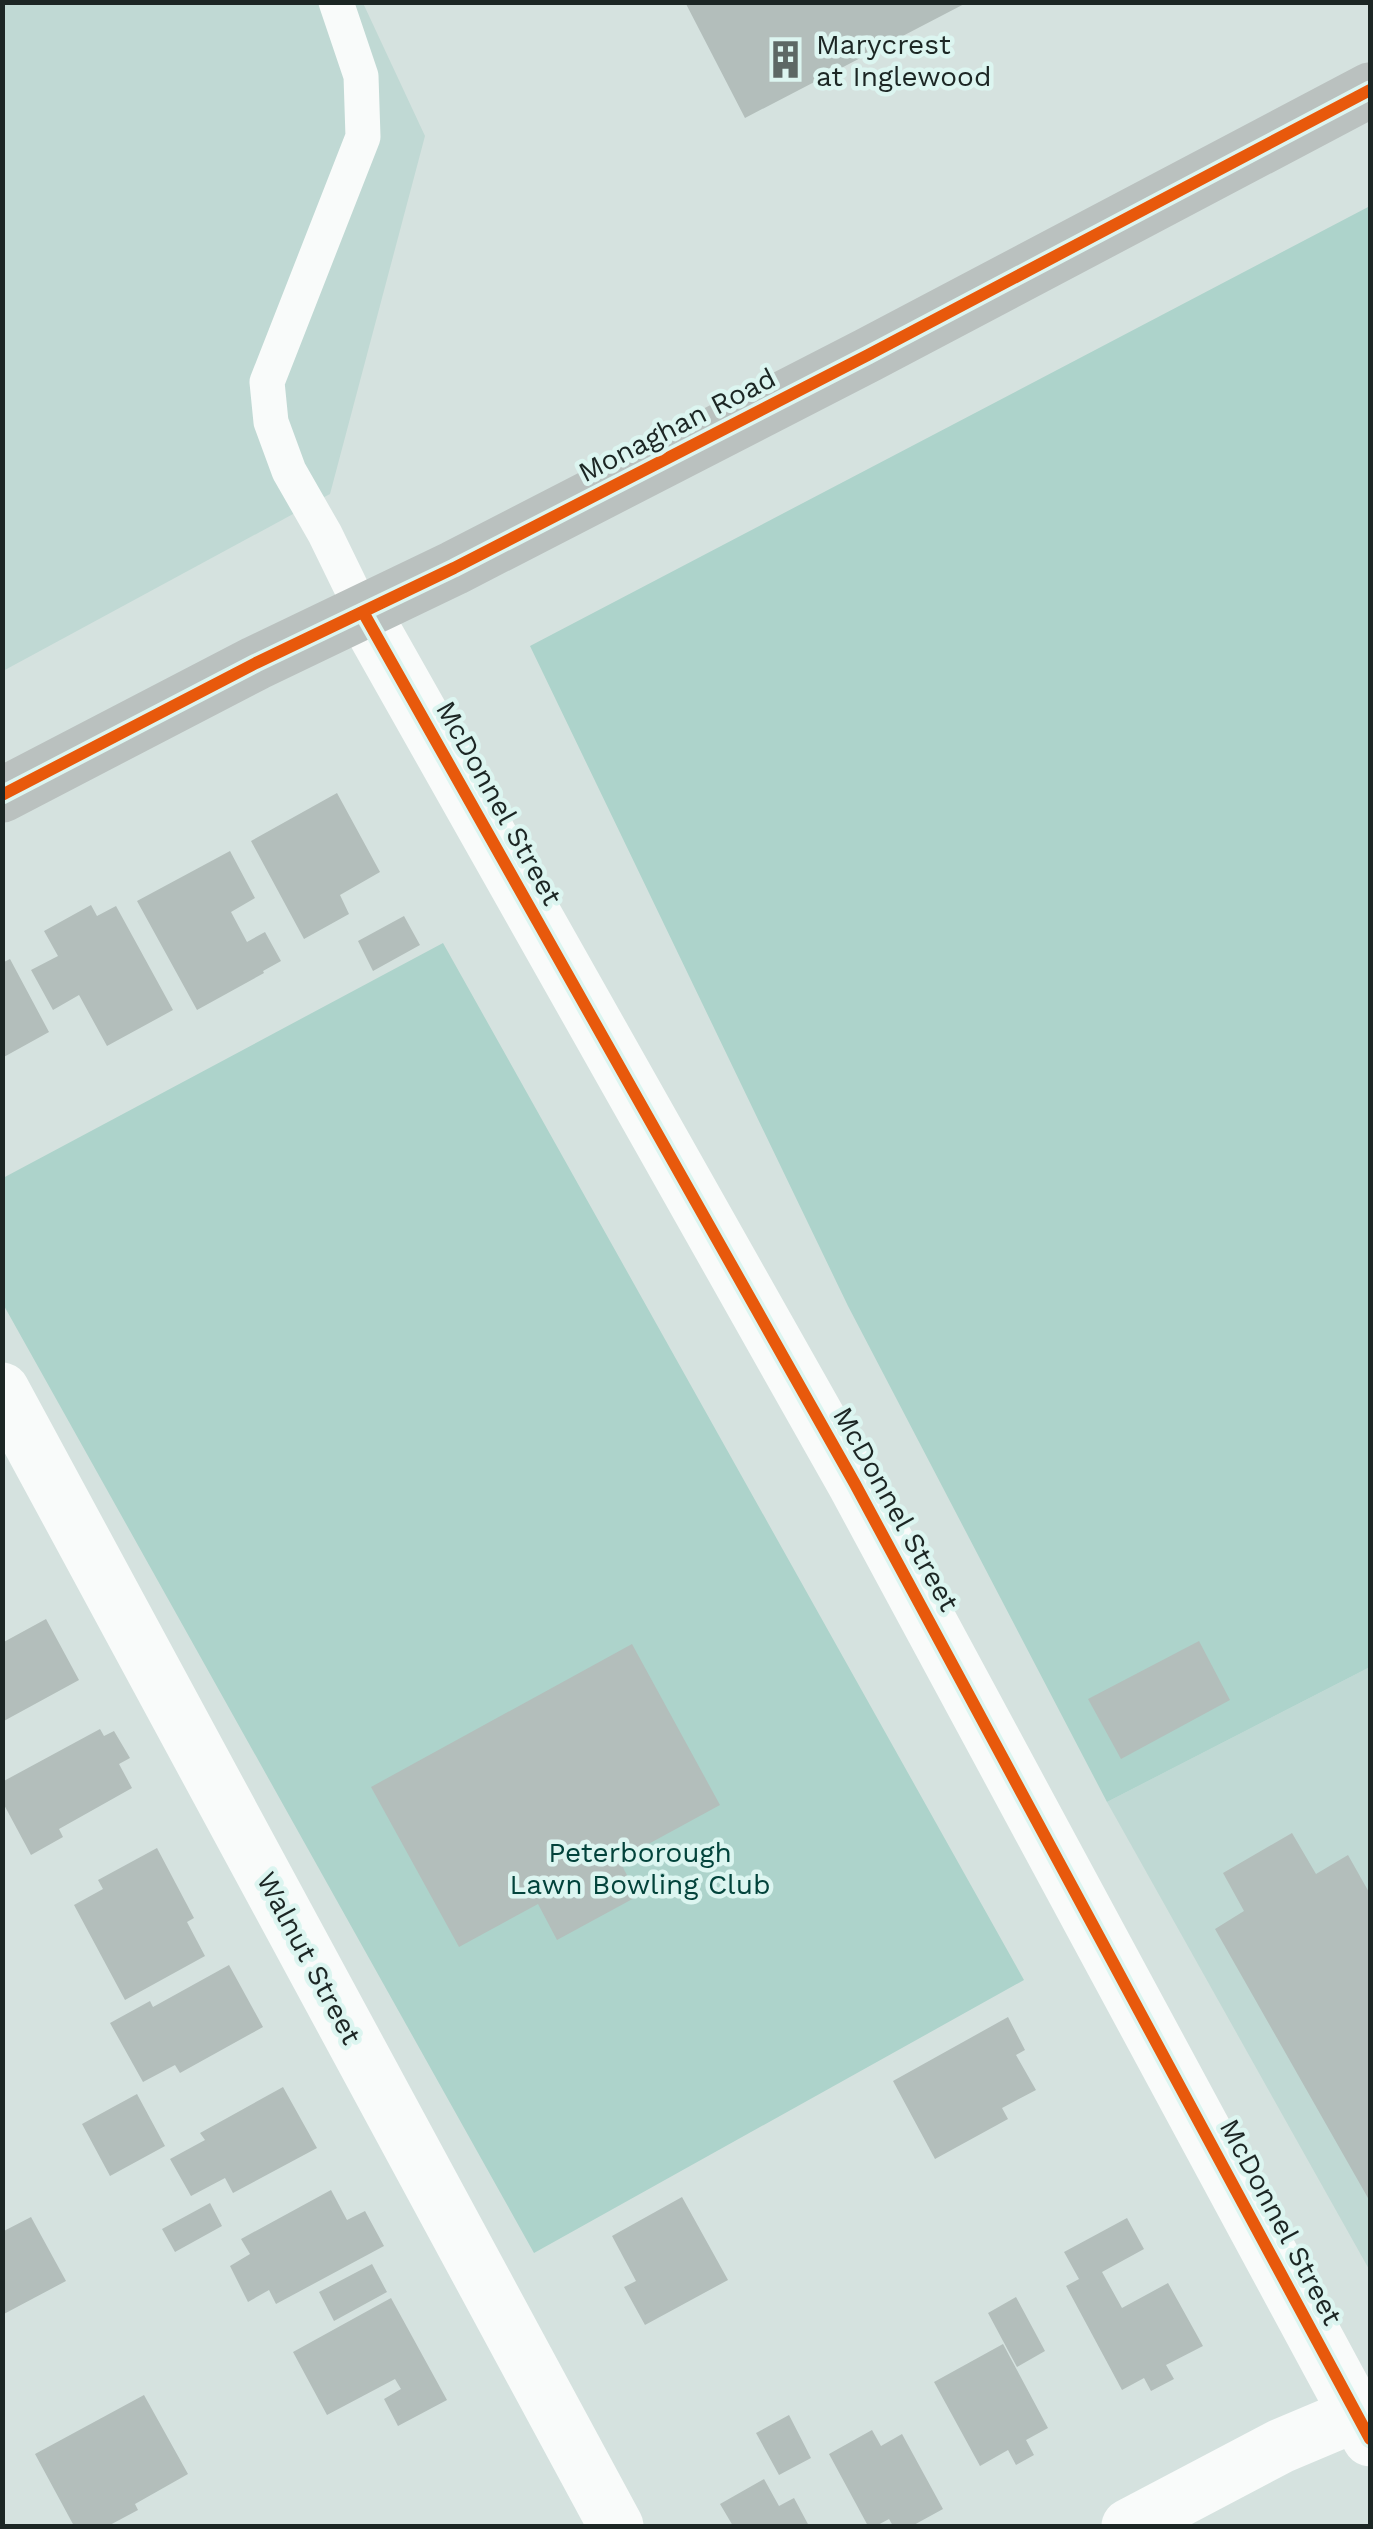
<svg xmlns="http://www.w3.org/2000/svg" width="1373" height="2529" viewBox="0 0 1373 2529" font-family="'Work Sans',sans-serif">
<rect width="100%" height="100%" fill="#d5e2df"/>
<path fill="#c0d9d4" d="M 3,3 L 363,3 L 425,136 L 330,494 L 3,671 Z
M 1370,1667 L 1370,2271 L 1107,1802 Z"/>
<path fill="#add3cb" d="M 1370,206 L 1370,1667 L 1107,1802 L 848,1306 L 530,646 Z
M 443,943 L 1024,1980 L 534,2253 L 3,1304 L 3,1178 Z"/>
<path fill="#b3bebb" d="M 685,2 L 968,2 L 745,118 Z
M 337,793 L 380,872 L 340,895 L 349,914 L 304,939 L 251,841 Z
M 230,851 L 255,898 L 231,912 L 247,942 L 265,932 L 281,961 L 263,971 L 264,973 L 197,1010 L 137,901 Z
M 91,905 L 97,916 L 116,906 L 173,1010 L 107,1046 L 79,995 L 53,1010 L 31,970 L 58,956 L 44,931 Z
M 404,916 L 420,945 L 373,971 L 358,941 Z
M 10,959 L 49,1032 L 2,1058 L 2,963 Z
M 46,1619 L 79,1680 L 2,1722 L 2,1643 Z
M 1199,1641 L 1230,1700 L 1121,1759 L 1088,1699 Z
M 632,1644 L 720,1805 L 619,1860 L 638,1896 L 557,1940 L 538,1904 L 459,1947 L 371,1787 Z
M 100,1729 L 104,1736 L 114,1731 L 130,1758 L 119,1764 L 132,1788 L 59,1829 L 63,1837 L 31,1855 L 2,1801 L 2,1782 Z
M 1292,1833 L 1316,1874 L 1348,1855 L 1370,1894 L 1370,2196 L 1368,2198 L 1215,1929 L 1244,1911 L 1223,1873 Z
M 157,1848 L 194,1918 L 187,1922 L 205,1956 L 125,2000 L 74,1905 L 103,1889 L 98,1880 Z
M 229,1965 L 263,2027 L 180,2073 L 175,2065 L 143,2082 L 110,2023 L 150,2001 L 153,2007 Z
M 1008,2017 L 1025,2050 L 1016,2055 L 1036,2090 L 1002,2108 L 1008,2119 L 935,2159 L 893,2081 Z
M 283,2087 L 317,2148 L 233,2193 L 225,2178 L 191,2196 L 170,2159 L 205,2140 L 200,2133 Z
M 137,2094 L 165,2146 L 110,2176 L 82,2124 Z
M 331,2190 L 347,2220 L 365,2211 L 384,2246 L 276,2304 L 269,2290 L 248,2302 L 230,2266 L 250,2254 L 241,2239 Z
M 682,2197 L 728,2280 L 645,2325 L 624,2287 L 636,2281 L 612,2236 Z
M 210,2203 L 222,2226 L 175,2252 L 162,2229 Z
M 31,2217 L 66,2281 L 2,2315 L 2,2232 Z
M 1127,2218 L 1144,2249 L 1102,2272 L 1122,2308 L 1168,2283 L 1203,2346 L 1166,2365 L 1174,2379 L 1151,2391 L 1144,2378 L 1122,2390 L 1066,2286 L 1079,2279 L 1064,2252 Z
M 372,2264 L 387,2292 L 334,2321 L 319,2292 Z
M 1016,2297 L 1045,2351 L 1017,2367 L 988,2313 Z
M 391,2298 L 447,2400 L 398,2426 L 384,2399 L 401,2389 L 395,2379 L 327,2415 L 293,2352 Z
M 1003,2344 L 1048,2428 L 1026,2440 L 1034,2455 L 1016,2465 L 1008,2450 L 980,2466 L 934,2382 Z
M 144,2395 L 188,2474 L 135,2504 L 138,2510 L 108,2526 L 74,2526 L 35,2454 Z
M 789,2415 L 811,2458 L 779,2475 L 756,2433 Z
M 872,2430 L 881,2446 L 902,2434 L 943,2509 L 912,2526 L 893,2526 L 889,2519 L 876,2526 L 868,2526 L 829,2454 Z
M 764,2479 L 779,2506 L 794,2498 L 809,2526 L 733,2526 L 720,2504 Z"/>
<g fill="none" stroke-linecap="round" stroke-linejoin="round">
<path stroke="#f9fbfa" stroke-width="35" d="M 336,2 L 361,76 L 363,137 L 267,382 L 271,422 L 289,471 L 325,534 L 363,612"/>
<path stroke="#f9fbfa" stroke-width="55" d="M 2,1390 L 616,2526
M 1129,2526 L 1281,2446 L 1357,2414"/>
<path stroke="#f9fbfa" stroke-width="55" d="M 363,612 L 855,1484 L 1370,2439"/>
<path stroke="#bac1bf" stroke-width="55" d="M 2,795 L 256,663 L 454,568 L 868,355 L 1370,90"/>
<defs>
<path id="cycleway" d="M 363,612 L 855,1484 L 1370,2439
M 2,795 L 256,663 L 454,568 L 868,355 L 1370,90"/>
</defs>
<use href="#cycleway" stroke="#dcf5f0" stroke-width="19"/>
<use href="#cycleway" stroke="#e8590c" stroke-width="12"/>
</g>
<defs>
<symbol id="building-bare" viewBox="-9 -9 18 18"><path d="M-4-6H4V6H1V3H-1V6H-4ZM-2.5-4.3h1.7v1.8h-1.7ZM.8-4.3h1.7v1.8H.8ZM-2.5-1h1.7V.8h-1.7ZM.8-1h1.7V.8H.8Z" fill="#5d6865" stroke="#dcf5f0" stroke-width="2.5" paint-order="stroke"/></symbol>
</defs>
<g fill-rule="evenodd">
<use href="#building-bare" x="758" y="32" width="55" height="55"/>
</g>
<g text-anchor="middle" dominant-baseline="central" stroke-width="9" stroke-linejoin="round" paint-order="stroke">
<g font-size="28" fill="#1c2624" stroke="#dcf5f0" text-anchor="start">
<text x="816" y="44">Marycrest<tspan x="816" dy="32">at Inglewood</tspan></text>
</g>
<g font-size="28" fill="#1c2624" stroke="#dcf5f0">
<text transform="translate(677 425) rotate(-27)">Monaghan Road</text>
<text transform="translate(499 803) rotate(61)">McDonnel Street</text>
<text transform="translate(896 1509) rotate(61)">McDonnel Street</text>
<text transform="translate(309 1958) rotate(62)">Walnut Street</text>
<text transform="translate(1281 2222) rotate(62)">McDonnel Street</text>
</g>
<g font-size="28" fill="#02433b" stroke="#dcf5f0">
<text x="640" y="1852">Peterborough<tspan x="640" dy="32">Lawn Bowling Club</tspan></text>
</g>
</g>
<rect width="1373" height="2529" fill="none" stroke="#1c2624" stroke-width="10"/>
</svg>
